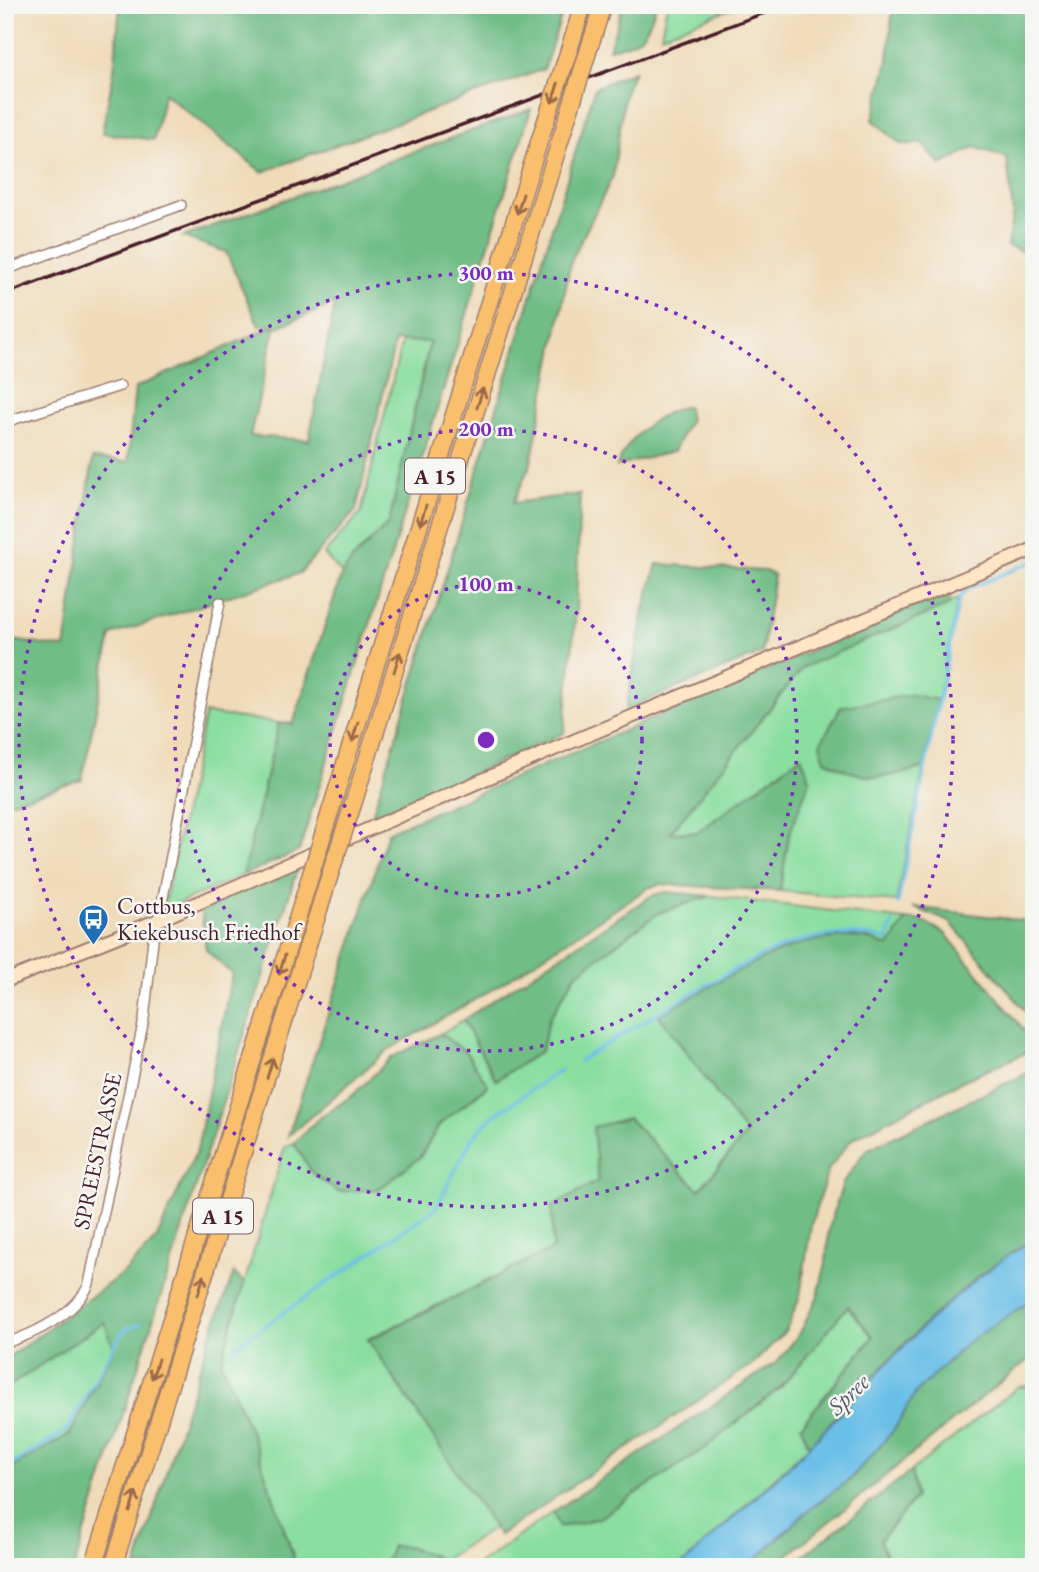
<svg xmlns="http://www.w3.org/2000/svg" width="1039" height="1572" viewBox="0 0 1039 1572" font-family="'EB Garamond',serif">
<rect width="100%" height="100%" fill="#f6f6f2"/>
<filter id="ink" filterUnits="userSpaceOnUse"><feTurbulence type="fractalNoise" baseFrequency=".0143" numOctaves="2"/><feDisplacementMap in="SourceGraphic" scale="14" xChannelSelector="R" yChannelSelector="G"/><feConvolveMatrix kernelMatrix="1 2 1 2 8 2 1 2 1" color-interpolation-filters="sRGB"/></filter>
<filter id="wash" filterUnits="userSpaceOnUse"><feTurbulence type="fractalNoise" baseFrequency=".00686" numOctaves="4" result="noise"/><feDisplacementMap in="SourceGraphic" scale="28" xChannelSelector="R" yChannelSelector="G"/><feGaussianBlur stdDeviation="1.57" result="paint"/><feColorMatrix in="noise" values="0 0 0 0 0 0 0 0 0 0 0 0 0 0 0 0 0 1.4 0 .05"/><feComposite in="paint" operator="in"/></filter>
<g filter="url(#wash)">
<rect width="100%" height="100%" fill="#f0dbb9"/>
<path fill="#8adea0" stroke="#6a7e66" stroke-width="2" d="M 667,5 L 740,5 L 661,35 Z
M 402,341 L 430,341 L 389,523 L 354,558 L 342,574 L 324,554 L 361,513 Z
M 958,599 L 938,700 L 911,695 L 825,760 C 865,781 881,781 924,767 L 896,902 L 780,891 L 789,835 L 810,779 L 801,756 L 698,832 L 670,833 L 803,667 Z
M 205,713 L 279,723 L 243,875 L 163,910 Z
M 710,896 L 906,920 L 889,947 L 865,938 L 659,1015 L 746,1134 L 699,1191 L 628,1118 L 598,1182 L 552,1206 L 553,1249 L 368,1339 L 494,1528 L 443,1560 L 408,1546 L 384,1561 L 384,1567 L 297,1567 L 253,1438 L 221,1362 L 285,1146 L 294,1143 L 314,1174 L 420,1157 L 440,1124 L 488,1086 L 465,1051 L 440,1034 L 463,1020 L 496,1080 L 541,1051 L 549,1019 L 576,974 L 658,913 Z
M 847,1306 L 873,1337 L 801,1426 L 809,1446 L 680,1567 L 475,1567 L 553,1512 L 560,1527 L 599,1518 L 705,1448 L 782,1386 Z
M 104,1322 L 114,1348 L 70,1434 L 5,1472 L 5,1389 Z
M 1034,1385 L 1034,1567 L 890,1567 L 880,1540 L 916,1497 L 911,1471 L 1018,1387 Z"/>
<path fill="#6fbd86" stroke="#5c6e58" stroke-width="2" fill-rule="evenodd" d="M 120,5 L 565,5 L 544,69 L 262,172 L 164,93 L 154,140 L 102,133 L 114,71 Z
M 623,5 L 656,5 C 647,35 641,43 609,49 Z
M 893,5 L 1034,5 L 1034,255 L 1007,246 L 1013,213 L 1007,158 L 974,147 L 941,165 L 922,144 L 900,144 L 873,120 L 888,61 Z
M 634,71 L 625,92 L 613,176 L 571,261 L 531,463 L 513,503 L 580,494 L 576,611 L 564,733 L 371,819 L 595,88 Z
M 531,109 L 299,851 L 243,875 L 279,723 L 293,724 L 342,574 L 354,558 L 389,523 L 430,342 L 395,341 L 356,510 L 300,573 L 111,635 L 82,780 L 5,804 L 5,639 L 65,648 L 93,458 L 128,462 L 135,388 L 276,325 L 259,326 L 226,252 L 183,237 ZM 335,303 L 309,440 L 250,436 L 275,328 Z
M 687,406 L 690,419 L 674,451 L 617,466 C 627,438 658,412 687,406 Z
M 657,564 L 765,571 L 774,575 L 762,653 L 626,709 L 643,613 Z
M 949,591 L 949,605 L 803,667 L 670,833 L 698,832 L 801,756 L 810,779 L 789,835 L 780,891 L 659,884 L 648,888 L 493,989 L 388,1050 L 288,1136 L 388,832 Z
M 911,695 L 938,700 L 924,767 C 881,781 865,781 825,760 L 820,744 L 841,707 Z
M 299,864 L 74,1567 L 5,1567 L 5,1506 L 14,1501 L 5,1484 L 5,1472 L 70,1434 L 114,1348 L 104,1322 L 5,1389 L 5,1360 L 126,1271 L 157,1238 L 197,1150 L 232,974 L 206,950 L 201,909 Z
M 665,892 L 710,896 L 658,913 L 576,974 L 549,1019 L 541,1051 L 496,1080 L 463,1020 L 651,896 Z
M 913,907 L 1034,922 L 1034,1021 L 950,922 Z
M 906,920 L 921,920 L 945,933 L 1034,1042 L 1034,1049 L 960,1082 L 852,1139 L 828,1170 L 811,1225 L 800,1296 L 786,1331 L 754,1363 L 499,1535 L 368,1340 L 553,1249 L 552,1206 L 598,1181 L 593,1127 L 628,1118 L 699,1190 L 746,1134 L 659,1015 C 719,984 792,929 863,938 C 872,939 880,944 889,946 Z
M 440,1034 L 465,1051 L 488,1085 L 440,1124 L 420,1157 L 379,1189 L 338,1192 L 313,1174 L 294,1143 L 318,1119 L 353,1095 L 392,1057 Z
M 1034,1070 L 1034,1239 C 945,1291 879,1372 809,1446 L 801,1426 L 873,1337 L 848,1306 L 782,1386 L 705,1448 L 599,1518 L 559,1527 L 553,1512 L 777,1362 L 800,1333 L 817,1298 L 826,1263 L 829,1229 L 843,1183 L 866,1150 Z
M 234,1273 L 244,1283 L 221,1362 L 253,1438 L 297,1567 L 136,1567 L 207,1345 Z
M 1034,1298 L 1034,1355 L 773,1567 L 748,1567 L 806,1512 L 850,1479 L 894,1430 L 916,1392 L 967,1343 Z
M 911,1471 L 916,1497 L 880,1540 L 890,1567 L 789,1567 Z
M 392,1546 L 408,1546 L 443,1560 L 446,1567 L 384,1567 Z"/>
<path fill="#6abfe7" stroke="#5a6f89" stroke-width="2" d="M 1034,1239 L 1034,1298 L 967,1343 L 916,1392 L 894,1430 L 850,1479 L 806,1512 L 748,1567 L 680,1567 C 723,1526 770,1486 812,1443 C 882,1371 946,1291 1034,1239 Z"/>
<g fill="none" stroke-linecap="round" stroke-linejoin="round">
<path stroke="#6abfe7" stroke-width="3.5" d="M 898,903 L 959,599 L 966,590 L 1034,561
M 579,1061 C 619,1036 659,1012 700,989 C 758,956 818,920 887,940 L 893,923
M 234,1347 L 436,1208 L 471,1140 L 492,1117 L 560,1070
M 5,1469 L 66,1431 L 121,1334 L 130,1327 L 141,1324"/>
</g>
</g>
<g filter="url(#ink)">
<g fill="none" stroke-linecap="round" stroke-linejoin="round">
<defs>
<path id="street" d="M 5,270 L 181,205
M 5,422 L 120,386
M 5,1343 C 35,1334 77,1313 89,1284 L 144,1019 L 154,931 L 160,913 L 220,602"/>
<path id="secondary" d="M 5,981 L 156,921 L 552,750 L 1034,549"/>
<path id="highway" d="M 594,33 L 603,5
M 570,47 L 583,5
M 355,798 L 567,119
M 330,812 L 540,139
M 93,1567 L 303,900
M 113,1567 L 333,865"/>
</defs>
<use href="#street" stroke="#9d7d72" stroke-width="12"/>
<use href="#secondary" stroke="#9d7d72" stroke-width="16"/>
<use href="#highway" stroke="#9d7d72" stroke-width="19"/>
<use href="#street" stroke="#fff" stroke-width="9"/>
<use href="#secondary" stroke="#fde5c5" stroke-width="12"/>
<use href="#highway" stroke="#f9bf6d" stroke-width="16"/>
<path stroke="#4a1f2b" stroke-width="3.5" d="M 5,294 L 786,5"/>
<defs>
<path id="highway-bridge" d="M 567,119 L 594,33
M 540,139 L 570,47
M 333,865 L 355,798
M 303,900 L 330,812"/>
</defs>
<use href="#highway-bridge" stroke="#9d7d72" stroke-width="19" stroke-linecap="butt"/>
<use href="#highway-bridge" stroke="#f9bf6d" stroke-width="16"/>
</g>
<defs><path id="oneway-shaft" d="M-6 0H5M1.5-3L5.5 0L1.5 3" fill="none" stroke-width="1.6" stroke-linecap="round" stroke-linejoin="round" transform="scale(1.75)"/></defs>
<g stroke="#996749">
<use href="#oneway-shaft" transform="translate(555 93) rotate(108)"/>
<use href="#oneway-shaft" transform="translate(520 204) rotate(107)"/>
<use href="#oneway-shaft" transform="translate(480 398) rotate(-73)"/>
<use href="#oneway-shaft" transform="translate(423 515) rotate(107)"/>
<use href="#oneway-shaft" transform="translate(397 662) rotate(-73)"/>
<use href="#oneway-shaft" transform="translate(355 732) rotate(107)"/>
<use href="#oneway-shaft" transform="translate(282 965) rotate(107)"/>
<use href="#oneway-shaft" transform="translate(270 1068) rotate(-73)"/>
<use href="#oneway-shaft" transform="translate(201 1285) rotate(-73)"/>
<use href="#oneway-shaft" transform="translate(155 1369) rotate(107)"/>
<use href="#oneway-shaft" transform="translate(133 1502) rotate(-73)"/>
</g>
</g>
<g fill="none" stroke="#7b2cbf" stroke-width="3.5" stroke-dasharray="3.5 7">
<circle cx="486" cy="740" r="156"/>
<circle cx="486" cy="740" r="311"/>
<circle cx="486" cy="740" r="467"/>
</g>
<defs>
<symbol id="bus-pin" viewBox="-11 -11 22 30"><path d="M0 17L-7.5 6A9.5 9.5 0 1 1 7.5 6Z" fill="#1f6fb2" stroke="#f6f6f2"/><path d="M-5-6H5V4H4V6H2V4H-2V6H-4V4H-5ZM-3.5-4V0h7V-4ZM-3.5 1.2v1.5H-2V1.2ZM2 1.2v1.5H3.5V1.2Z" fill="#fff"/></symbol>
</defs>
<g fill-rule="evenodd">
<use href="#bus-pin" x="76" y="902" width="35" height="47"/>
</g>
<g text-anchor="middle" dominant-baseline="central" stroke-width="5" stroke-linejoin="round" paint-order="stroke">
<g fill="#f6f6f2" stroke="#7e6067" stroke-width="2">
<rect x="405" y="458.5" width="60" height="35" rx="5"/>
<rect x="193" y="1198.5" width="60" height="35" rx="5"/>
</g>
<g font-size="21" font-weight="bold" fill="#4a1f2b">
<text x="435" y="476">A 15</text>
<text x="223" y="1216">A 15</text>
</g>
<g font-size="23" fill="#4a1f2b" stroke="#f6f6f2" text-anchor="start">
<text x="117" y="906">Cottbus,<tspan x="117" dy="26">Kiekebusch Friedhof</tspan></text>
</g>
<g font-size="23" fill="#4a1f2b" stroke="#f6f6f2">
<text transform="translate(97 1151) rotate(-78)">SPREESTRASSE</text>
</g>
<g font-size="24" font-style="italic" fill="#55576d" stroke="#f6f6f2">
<text transform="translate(848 1394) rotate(-44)">Spree</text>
</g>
</g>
<circle cx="486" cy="740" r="10" fill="#7b2cbf" stroke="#f6f6f2" stroke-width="3.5"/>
<g font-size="21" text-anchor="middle" font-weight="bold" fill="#7b2cbf" stroke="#f6f6f2" stroke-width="5" stroke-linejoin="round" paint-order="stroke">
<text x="486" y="280">300 m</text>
<text x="486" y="436">200 m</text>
<text x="486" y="591">100 m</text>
</g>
<rect width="1039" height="1572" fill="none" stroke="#f6f6f2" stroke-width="28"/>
</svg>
